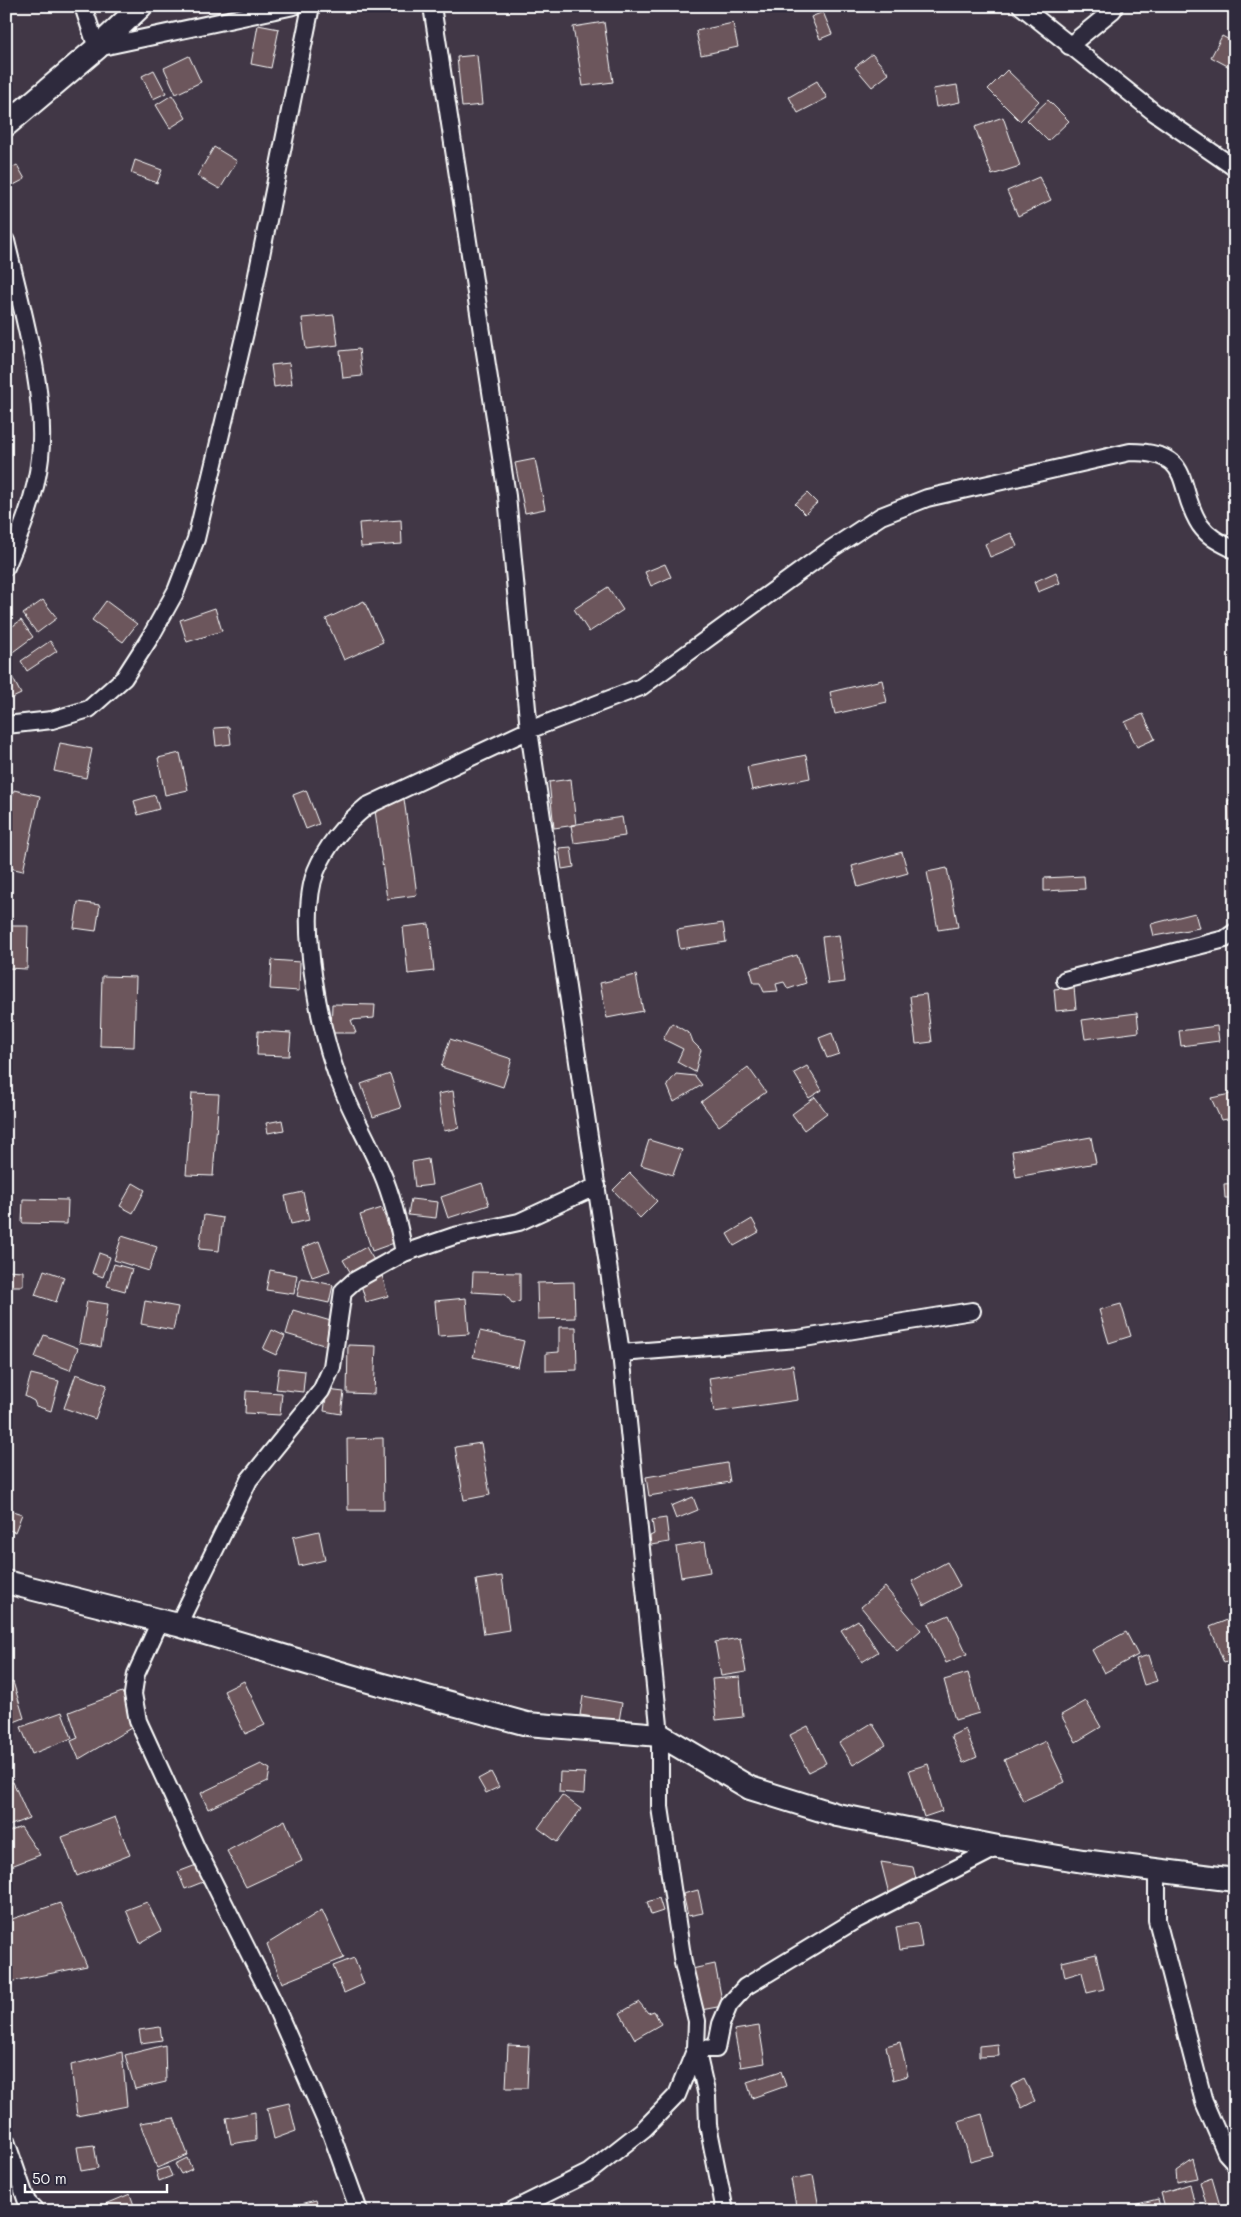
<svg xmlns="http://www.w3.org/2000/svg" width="1241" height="2217" viewBox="0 0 1241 2217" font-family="Mali,sans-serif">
<rect width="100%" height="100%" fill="#413746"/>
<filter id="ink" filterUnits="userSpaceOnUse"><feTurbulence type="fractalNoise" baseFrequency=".02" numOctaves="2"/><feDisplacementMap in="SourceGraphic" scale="10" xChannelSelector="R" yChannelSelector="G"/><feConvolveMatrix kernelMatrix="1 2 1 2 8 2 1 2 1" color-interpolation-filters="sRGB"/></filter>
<g filter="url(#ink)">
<path fill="#6c565b" stroke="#fff" d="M 823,12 L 832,34 L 820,39 L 811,17 Z
M 604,22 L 613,82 L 583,86 L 573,27 Z
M 733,23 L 738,47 L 701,55 L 696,31 Z
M 258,25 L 279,29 L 271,68 L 251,64 Z
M 1222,36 L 1235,43 L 1235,70 L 1211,57 Z
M 872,54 L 889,74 L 872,87 L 855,67 Z
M 477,55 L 482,105 L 462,107 L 457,57 Z
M 189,56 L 201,82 L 176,94 L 164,68 Z
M 154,70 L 166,93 L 153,99 L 142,76 Z
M 1007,70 L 1039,101 L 1020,121 L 988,89 Z
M 817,81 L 827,98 L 798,113 L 789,97 Z
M 957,85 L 960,102 L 936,107 L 933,89 Z
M 172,95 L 186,118 L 170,128 L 156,105 Z
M 1048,100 L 1069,121 L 1048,141 L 1027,120 Z
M 1003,117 L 1020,166 L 992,175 L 975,127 Z
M 214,147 L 237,161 L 220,189 L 197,176 Z
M 135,160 L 162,170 L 157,183 L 131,173 Z
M 17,165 L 25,179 L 6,189 L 6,171 Z
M 1039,177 L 1051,200 L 1018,216 L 1007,191 Z
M 334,315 L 338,345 L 306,349 L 302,318 Z
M 359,349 L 362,376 L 343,378 L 340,351 Z
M 289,363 L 292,384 L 274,387 L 271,365 Z
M 535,459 L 545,509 L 525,513 L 515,463 Z
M 807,493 L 817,503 L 805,514 L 795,504 Z
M 401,520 L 402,544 L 361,547 L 359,523 Z
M 1011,533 L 1017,546 L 990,557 L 985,544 Z
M 665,564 L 671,577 L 651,586 L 645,572 Z
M 1056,572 L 1060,583 L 1038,592 L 1034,582 Z
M 608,587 L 623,610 L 589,632 L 574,609 Z
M 43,600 L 57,618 L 37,633 L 23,614 Z
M 106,601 L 137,624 L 123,642 L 92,620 Z
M 364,601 L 383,642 L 344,660 L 326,619 Z
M 215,608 L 222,631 L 187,642 L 180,620 Z
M 21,620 L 33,637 L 6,657 L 6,631 Z
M 50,641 L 57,651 L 27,671 L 21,661 Z
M 6,665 L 21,694 L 6,701 Z
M 882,680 L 887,702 L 835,714 L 830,692 Z
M 1143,714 L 1155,739 L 1137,747 L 1125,722 Z
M 229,727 L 231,744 L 216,746 L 214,728 Z
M 60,743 L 92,749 L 86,778 L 54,771 Z
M 180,753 L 188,790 L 165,795 L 158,758 Z
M 806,755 L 810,778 L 752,790 L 747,767 Z
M 571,779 L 576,825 L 554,828 L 549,782 Z
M 14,790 L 40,796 L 23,871 L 6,867 L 6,825 Z
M 306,790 L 319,824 L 306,829 L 293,795 Z
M 155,795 L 159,809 L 138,815 L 134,801 Z
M 404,799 L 417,895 L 387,899 L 374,803 Z
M 1228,800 L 1235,800 L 1235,826 L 1229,826 Z
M 622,817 L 625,836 L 574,843 L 571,825 Z
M 571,847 L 574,867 L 562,869 L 559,848 Z
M 902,852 L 908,873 L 858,887 L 852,866 Z
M 947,868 L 958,927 L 938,930 L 927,872 Z
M 1084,876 L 1085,889 L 1044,891 L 1044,878 Z
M 78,902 L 100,905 L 96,931 L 74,928 Z
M 1195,913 L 1199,928 L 1154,936 L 1151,924 Z
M 723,923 L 726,942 L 680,949 L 677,930 Z
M 429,924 L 434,971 L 408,974 L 403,927 Z
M 6,926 L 28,926 L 27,969 L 6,968 Z
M 839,935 L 845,982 L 828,984 L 822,937 Z
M 797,955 L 806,983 L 788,989 L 784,982 L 776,984 L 778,991 L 764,992 L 760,983 L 754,983 L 750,969 Z
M 272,960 L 300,962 L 299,991 L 270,989 Z
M 636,975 L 643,1011 L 607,1018 L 600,983 Z
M 102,976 L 136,977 L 134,1047 L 100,1046 Z
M 1074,987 L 1076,1009 L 1056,1011 L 1054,989 Z
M 926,994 L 932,1042 L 916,1044 L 910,996 Z
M 332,1004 L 375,1005 L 374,1018 L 351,1020 L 356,1033 L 331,1033 Z
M 1137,1013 L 1139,1032 L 1085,1039 L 1082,1020 Z
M 672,1023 L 690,1034 L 693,1042 L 701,1050 L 695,1072 L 677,1062 L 683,1049 L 663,1039 Z
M 1217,1026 L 1219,1041 L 1181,1046 L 1179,1031 Z
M 258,1031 L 291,1033 L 289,1056 L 257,1055 Z
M 832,1033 L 839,1054 L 827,1058 L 819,1038 Z
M 450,1039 L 512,1059 L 503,1087 L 441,1067 Z
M 807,1066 L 822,1090 L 809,1098 L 794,1073 Z
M 748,1067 L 766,1092 L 719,1126 L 701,1102 Z
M 390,1074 L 401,1108 L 373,1117 L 361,1084 Z
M 676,1074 L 695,1076 L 702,1085 L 674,1102 L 667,1085 Z
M 453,1091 L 459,1128 L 444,1131 L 438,1094 Z
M 192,1093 L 219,1094 L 213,1176 L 186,1175 Z
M 1235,1093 L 1235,1118 L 1221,1120 L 1211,1098 Z
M 815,1097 L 827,1113 L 804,1130 L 792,1114 Z
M 282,1120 L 284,1130 L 268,1133 L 266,1123 Z
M 1091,1137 L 1096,1163 L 1016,1177 L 1012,1151 Z
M 649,1140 L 682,1150 L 673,1175 L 641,1165 Z
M 428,1159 L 432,1185 L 415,1187 L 412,1162 Z
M 630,1173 L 657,1201 L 640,1218 L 613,1190 Z
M 133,1183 L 145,1190 L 133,1213 L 120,1206 Z
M 482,1183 L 489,1205 L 448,1218 L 441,1197 Z
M 1235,1183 L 1235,1198 L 1225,1198 L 1224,1184 Z
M 303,1192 L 309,1220 L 291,1224 L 285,1196 Z
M 23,1199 L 68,1200 L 67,1224 L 22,1223 Z
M 411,1199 L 438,1202 L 436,1218 L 408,1215 Z
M 382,1208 L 394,1243 L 372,1251 L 360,1215 Z
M 204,1215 L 223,1218 L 219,1251 L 199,1249 Z
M 752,1219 L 759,1232 L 734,1246 L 727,1234 Z
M 122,1236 L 157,1247 L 149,1271 L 114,1260 Z
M 319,1241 L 330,1271 L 312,1277 L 302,1248 Z
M 366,1247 L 375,1262 L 352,1275 L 343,1260 Z
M 99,1253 L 110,1257 L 103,1277 L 92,1273 Z
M 114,1264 L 132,1269 L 125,1291 L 107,1286 Z
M 6,1270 L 23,1271 L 23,1286 L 6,1286 Z
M 44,1270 L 64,1277 L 56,1302 L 35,1295 Z
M 270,1270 L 297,1275 L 294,1294 L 266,1290 Z
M 381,1272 L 388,1296 L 366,1302 L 359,1278 Z
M 473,1272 L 520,1273 L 520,1301 L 513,1304 L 505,1294 L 472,1292 Z
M 301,1278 L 333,1285 L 329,1303 L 297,1296 Z
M 574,1282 L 575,1318 L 538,1319 L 537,1283 Z
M 466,1298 L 469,1334 L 438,1336 L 435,1301 Z
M 87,1301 L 108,1304 L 101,1347 L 79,1343 Z
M 145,1301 L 178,1307 L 173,1330 L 141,1324 Z
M 1121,1304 L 1131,1336 L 1109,1343 L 1099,1310 Z
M 293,1310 L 334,1322 L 327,1346 L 286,1334 Z
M 559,1327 L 576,1327 L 577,1370 L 546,1371 L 546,1353 L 559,1352 Z
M 272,1330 L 285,1336 L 276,1355 L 263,1349 Z
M 480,1331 L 524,1341 L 518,1367 L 473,1357 Z
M 44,1335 L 78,1348 L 70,1370 L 35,1357 Z
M 348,1345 L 376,1346 L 374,1394 L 347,1393 Z
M 793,1365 L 798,1400 L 714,1412 L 709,1378 Z
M 279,1368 L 305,1371 L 303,1392 L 276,1389 Z
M 31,1374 L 59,1381 L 51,1411 L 36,1406 L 34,1401 L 25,1396 Z
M 76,1374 L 107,1385 L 95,1419 L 64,1408 Z
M 327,1390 L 344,1392 L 341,1414 L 324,1411 Z
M 246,1391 L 282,1393 L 280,1415 L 245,1413 Z
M 383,1438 L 384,1510 L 348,1510 L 347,1439 Z
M 481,1443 L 490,1495 L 464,1500 L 455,1447 Z
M 727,1463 L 730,1482 L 649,1496 L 646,1477 Z
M 693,1497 L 698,1510 L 676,1519 L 671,1506 Z
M 6,1509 L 22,1514 L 15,1532 L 6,1529 Z
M 666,1518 L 669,1542 L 651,1545 L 650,1536 L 654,1534 L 652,1520 Z
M 319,1531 L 325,1560 L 299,1566 L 293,1537 Z
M 705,1542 L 710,1572 L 681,1577 L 676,1547 Z
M 947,1562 L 960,1586 L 924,1605 L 912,1581 Z
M 502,1576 L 509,1630 L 484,1634 L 476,1580 Z
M 885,1587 L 921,1630 L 897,1651 L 861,1607 Z
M 949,1615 L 967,1654 L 946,1663 L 928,1624 Z
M 1232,1618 L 1235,1627 L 1235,1659 L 1224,1663 L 1210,1627 Z
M 858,1620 L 878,1652 L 862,1662 L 841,1630 Z
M 1126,1632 L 1138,1655 L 1104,1673 L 1092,1650 Z
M 740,1638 L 746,1672 L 721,1676 L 715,1642 Z
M 1149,1655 L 1157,1681 L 1144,1685 L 1136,1659 Z
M 968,1673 L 979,1713 L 955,1720 L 944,1680 Z
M 740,1677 L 743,1717 L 716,1720 L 712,1679 Z
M 244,1681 L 265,1725 L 245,1734 L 224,1691 Z
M 13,1682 L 24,1718 L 9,1724 L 6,1715 L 6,1685 Z
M 122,1692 L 136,1725 L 79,1759 L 71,1741 L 78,1738 L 69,1712 Z
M 583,1696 L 622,1703 L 619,1721 L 580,1715 Z
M 1086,1701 L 1101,1727 L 1076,1742 L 1061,1715 Z
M 62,1712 L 72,1738 L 32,1754 L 21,1727 Z
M 872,1723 L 886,1745 L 853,1765 L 839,1743 Z
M 808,1726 L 826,1763 L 808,1772 L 790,1735 Z
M 965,1729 L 977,1757 L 963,1763 L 951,1736 Z
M 1046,1741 L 1065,1782 L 1023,1801 L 1004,1760 Z
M 261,1764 L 270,1769 L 268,1781 L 208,1809 L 201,1793 Z
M 928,1764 L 942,1811 L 924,1817 L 909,1770 Z
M 491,1772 L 499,1787 L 486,1793 L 478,1779 Z
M 560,1772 L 585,1773 L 584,1794 L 559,1792 Z
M 13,1782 L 29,1818 L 6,1827 L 6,1784 Z
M 562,1795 L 581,1809 L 557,1842 L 538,1828 Z
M 115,1817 L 130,1855 L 77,1876 L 62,1837 Z
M 285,1820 L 302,1861 L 246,1887 L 227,1851 Z
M 21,1827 L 40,1855 L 6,1868 L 6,1833 Z
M 204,1862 L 208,1880 L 185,1889 L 178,1872 Z
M 881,1862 L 913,1867 L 918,1887 L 889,1894 Z
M 698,1890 L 703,1913 L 688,1916 L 683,1894 Z
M 659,1898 L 663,1911 L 651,1915 L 647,1902 Z
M 147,1902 L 161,1931 L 140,1943 L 126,1910 Z
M 60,1903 L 87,1966 L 9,1982 L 6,1974 L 6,1921 Z
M 322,1910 L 344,1958 L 282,1983 L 267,1944 Z
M 918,1923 L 922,1947 L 900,1950 L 896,1927 Z
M 1096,1954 L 1104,1989 L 1087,1993 L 1082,1972 L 1065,1977 L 1062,1962 Z
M 354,1958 L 364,1984 L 344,1993 L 333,1966 Z
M 715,1964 L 723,2006 L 701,2010 L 692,1969 Z
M 639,2002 L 648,2013 L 654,2011 L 661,2024 L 635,2039 L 620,2013 Z
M 759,2026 L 765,2063 L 741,2067 L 734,2030 Z
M 160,2027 L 162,2040 L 141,2043 L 139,2030 Z
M 900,2042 L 908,2076 L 893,2080 L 886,2046 Z
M 998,2044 L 999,2056 L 979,2057 L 979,2046 Z
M 165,2045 L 166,2082 L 135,2089 L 125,2055 Z
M 508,2045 L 529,2046 L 527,2088 L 506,2088 Z
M 122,2052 L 127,2106 L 77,2116 L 71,2065 Z
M 781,2071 L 786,2086 L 752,2098 L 747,2082 Z
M 1024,2079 L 1035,2101 L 1022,2108 L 1011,2086 Z
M 289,2103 L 296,2131 L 274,2139 L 267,2108 Z
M 255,2112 L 256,2140 L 231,2144 L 226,2118 Z
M 982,2114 L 993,2155 L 970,2161 L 959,2121 Z
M 174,2118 L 188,2155 L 157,2168 L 140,2123 Z
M 94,2145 L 98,2168 L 81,2171 L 77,2147 Z
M 187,2158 L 192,2169 L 181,2174 L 175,2164 Z
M 1193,2159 L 1198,2178 L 1177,2182 L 1176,2171 Z
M 168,2167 L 172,2176 L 159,2181 L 156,2171 Z
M 813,2175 L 819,2208 L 797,2211 L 791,2179 Z
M 1212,2178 L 1221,2209 L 1208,2211 L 1200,2182 Z
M 1190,2184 L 1196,2211 L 1166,2211 L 1161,2193 Z
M 130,2194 L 136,2211 L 107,2211 L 106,2204 Z
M 1158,2199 L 1161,2211 L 1122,2211 L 1121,2208 Z
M 316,2200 L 319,2211 L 287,2211 L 286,2208 Z"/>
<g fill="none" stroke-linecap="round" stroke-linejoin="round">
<defs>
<path id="street" d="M 83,6 L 97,48 L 294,6
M 432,6 L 507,496 L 529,730 L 621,1353 L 660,1735 L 660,1807 L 683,1963 L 697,2021 L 696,2048 L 707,2096 L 708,2125 L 725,2211
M 1021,6 L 1155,113 L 1235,168
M 1069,46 L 1113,10 L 1114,6
M 6,241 C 21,306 47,393 40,458 C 36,496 21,532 6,567
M 6,725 L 52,720 L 89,709 L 124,678 L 151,636 L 176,591 L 196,539 L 248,320 L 311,6
M 1065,980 L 1225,939 L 1235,932
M 404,1253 C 399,1226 393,1198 382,1173 C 369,1142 352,1114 340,1083 C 320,1034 297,920 316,871 C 327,844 345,824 367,806 L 529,730 L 641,687 L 828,551 L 881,516 L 927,498 L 1130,452 C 1196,452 1175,487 1200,525 C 1209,538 1221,543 1235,550
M 621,1353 L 798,1339 L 972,1311
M 160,1621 L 136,1674 L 133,1694 L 138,1721 L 195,1845 L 272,1999 L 331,2133 L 359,2211
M 178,1625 L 249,1480 L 321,1391 L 332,1367 L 343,1291 L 354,1281 L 404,1253 L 454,1236 L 519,1222 L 597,1186
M 1157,1870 L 1157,1920 L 1204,2102 L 1226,2153 L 1235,2163
M 6,2141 L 27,2202 L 36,2211
M 511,2211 L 588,2173 L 644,2129 L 677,2095 L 696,2048 L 716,2049 L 721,2024 L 729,2005 L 745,1987 L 854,1921 L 998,1847
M 1234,2211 L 1235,2209"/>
<path id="secondary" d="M 6,125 L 97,48 L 141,6
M 6,1582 L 178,1625 L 361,1679 L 527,1724 L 660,1735 L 750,1788 L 837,1815 L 998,1847 L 1083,1861 L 1235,1880"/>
</defs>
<use href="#street" stroke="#fff" stroke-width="20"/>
<use href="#secondary" stroke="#fff" stroke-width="26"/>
<use href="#street" stroke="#2f2a3d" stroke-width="16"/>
<use href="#secondary" stroke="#2f2a3d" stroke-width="22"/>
</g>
</g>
<rect width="1241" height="2217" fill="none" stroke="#2f2a3d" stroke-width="25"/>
<rect x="12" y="12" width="1216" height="2192" fill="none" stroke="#fff" stroke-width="2" filter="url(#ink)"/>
<path d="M25 2184v8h142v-8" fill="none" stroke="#ffffff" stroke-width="2.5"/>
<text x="32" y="2184" font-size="15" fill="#ffffff" stroke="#2f2a3d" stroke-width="4" paint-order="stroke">50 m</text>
</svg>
